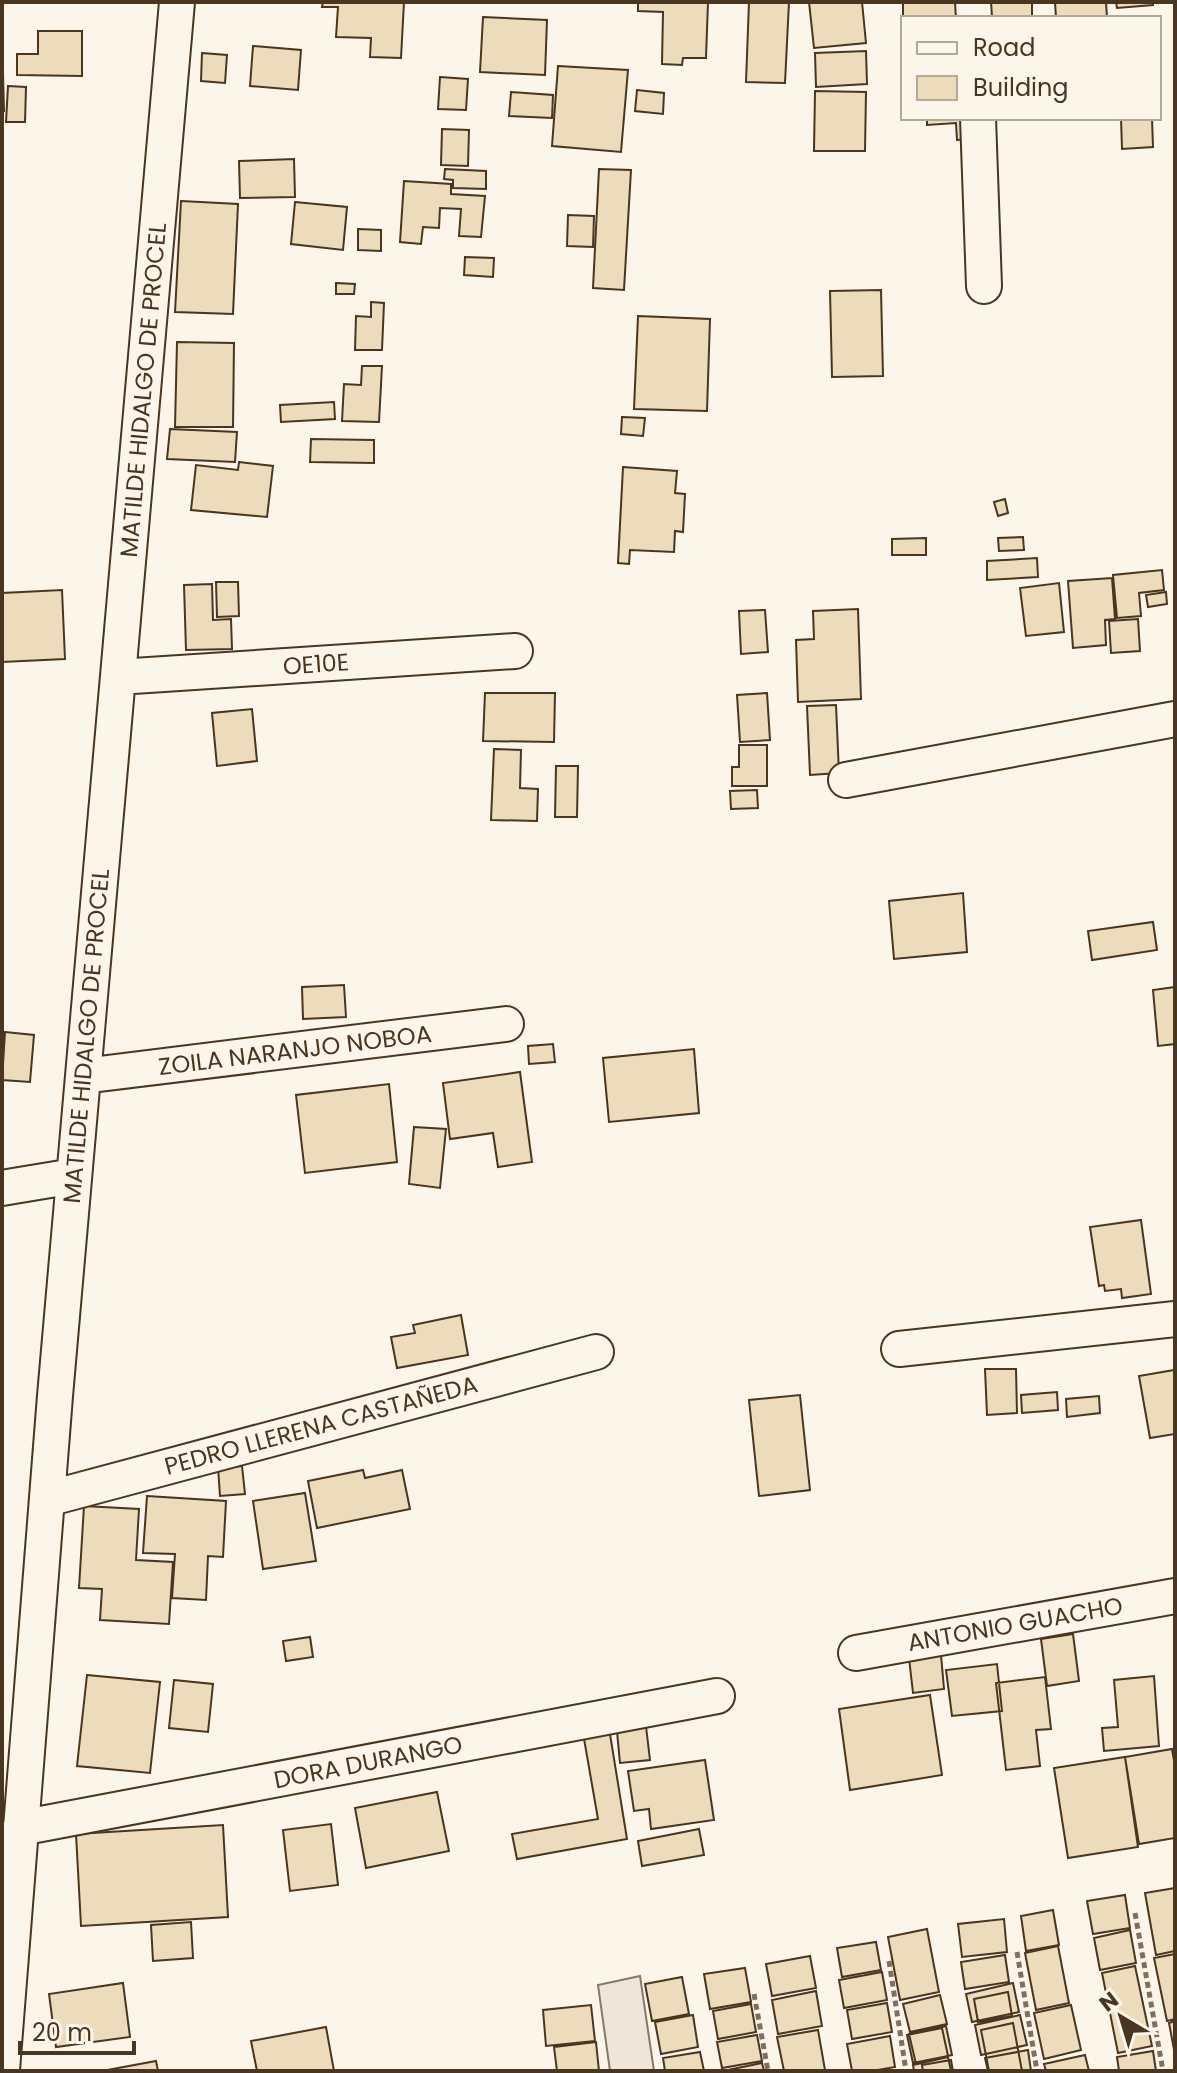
<svg xmlns="http://www.w3.org/2000/svg" width="1177" height="2073" viewBox="0 0 1177 2073" font-family="Poppins,sans-serif">
<rect width="100%" height="100%" fill="#fbf6e9"/>
<path fill="#ede6d9" stroke="#887966" stroke-width="2" d="M 640,1976 L 654,2071 L 610,2071 L 598,1985 Z"/>
<path fill="#ecdcbc" stroke="#4a3520" stroke-width="2" d="M 323,2 L 404,2 L 401,58 L 370,57 L 371,38 L 336,37 L 338,7 L 322,7 Z
M 638,2 L 708,2 L 706,58 L 683,58 L 682,65 L 662,64 L 663,12 L 638,11 Z
M 749,2 L 789,2 L 785,83 L 746,82 Z
M 809,2 L 862,2 L 866,43 L 814,48 Z
M 903,2 L 961,2 L 962,18 L 903,18 Z
M 977,2 L 1032,2 L 1032,18 L 977,18 Z
M 1055,2 L 1106,2 L 1107,18 L 1056,18 Z
M 1116,2 L 1153,2 L 1153,5 L 1117,8 Z
M 483,17 L 547,20 L 545,75 L 480,72 Z
M 38,31 L 82,31 L 82,76 L 17,75 L 17,54 L 38,54 Z
M 2,34 L 4,111 L 2,111 Z
M 253,46 L 301,50 L 298,90 L 250,86 Z
M 866,51 L 867,84 L 816,87 L 815,53 Z
M 202,53 L 227,55 L 225,83 L 201,81 Z
M 558,66 L 628,70 L 621,152 L 552,146 Z
M 440,77 L 468,79 L 466,110 L 438,109 Z
M 8,86 L 26,87 L 25,122 L 6,122 Z
M 637,90 L 664,93 L 663,114 L 635,111 Z
M 815,91 L 866,92 L 865,151 L 814,151 Z
M 511,92 L 553,95 L 552,118 L 509,116 Z
M 927,118 L 967,118 L 968,139 L 957,140 L 956,123 L 927,125 Z
M 1121,118 L 1152,118 L 1153,147 L 1122,149 Z
M 442,129 L 469,130 L 468,166 L 441,165 Z
M 294,159 L 295,197 L 240,198 L 239,161 Z
M 445,169 L 486,171 L 486,189 L 453,188 L 453,180 L 444,179 Z
M 599,169 L 631,170 L 624,290 L 593,288 Z
M 404,181 L 451,184 L 451,194 L 485,196 L 481,237 L 459,236 L 461,209 L 440,208 L 439,228 L 423,227 L 421,244 L 400,242 Z
M 181,201 L 238,204 L 233,314 L 175,312 Z
M 295,202 L 347,207 L 343,250 L 291,244 Z
M 568,215 L 594,216 L 593,247 L 567,246 Z
M 358,229 L 381,230 L 381,251 L 358,250 Z
M 465,257 L 494,258 L 493,277 L 464,275 Z
M 336,283 L 355,284 L 354,294 L 336,294 Z
M 881,290 L 883,376 L 832,377 L 830,291 Z
M 371,302 L 384,303 L 382,350 L 355,350 L 356,316 L 371,317 Z
M 638,316 L 710,319 L 707,411 L 634,409 Z
M 177,342 L 234,343 L 233,427 L 175,427 Z
M 362,366 L 382,366 L 379,422 L 342,421 L 344,384 L 361,385 Z
M 334,402 L 335,419 L 281,422 L 280,405 Z
M 622,417 L 645,418 L 643,436 L 621,434 Z
M 170,429 L 237,432 L 235,462 L 167,459 Z
M 311,439 L 374,440 L 374,463 L 310,462 Z
M 239,462 L 273,466 L 267,517 L 191,510 L 196,465 L 238,470 Z
M 623,467 L 677,471 L 675,493 L 685,494 L 683,532 L 675,531 L 674,552 L 630,550 L 629,564 L 618,563 Z
M 1005,499 L 1008,513 L 998,516 L 994,502 Z
M 1023,537 L 1024,550 L 999,551 L 998,538 Z
M 926,538 L 926,555 L 892,555 L 892,539 Z
M 1037,558 L 1038,577 L 987,580 L 987,561 Z
M 1162,570 L 1164,590 L 1139,593 L 1141,616 L 1117,618 L 1113,575 Z
M 1112,578 L 1115,619 L 1105,620 L 1106,645 L 1073,648 L 1068,581 Z
M 216,582 L 238,582 L 239,616 L 217,617 Z
M 1059,583 L 1064,632 L 1026,636 L 1020,588 Z
M 212,584 L 213,620 L 231,619 L 232,649 L 186,650 L 184,585 Z
M 62,590 L 65,659 L 2,662 L 2,593 Z
M 1166,592 L 1167,604 L 1148,607 L 1146,595 Z
M 858,609 L 861,699 L 798,702 L 796,640 L 814,639 L 813,611 Z
M 765,610 L 768,652 L 741,654 L 739,611 Z
M 1138,619 L 1140,651 L 1111,653 L 1109,621 Z
M 485,693 L 555,693 L 554,742 L 483,741 Z
M 767,693 L 770,740 L 740,742 L 737,695 Z
M 836,705 L 839,773 L 810,775 L 807,706 Z
M 252,709 L 257,761 L 217,766 L 212,713 Z
M 739,745 L 767,745 L 767,786 L 732,786 L 732,767 L 739,767 Z
M 494,749 L 521,750 L 520,788 L 538,789 L 537,821 L 491,820 Z
M 556,766 L 578,766 L 577,817 L 555,817 Z
M 757,790 L 758,808 L 731,809 L 730,791 Z
M 963,893 L 967,952 L 894,959 L 889,901 Z
M 1153,922 L 1157,950 L 1092,960 L 1088,931 Z
M 344,985 L 346,1017 L 303,1019 L 302,987 Z
M 1175,987 L 1175,1044 L 1158,1046 L 1153,990 Z
M 5,1032 L 34,1035 L 30,1082 L 2,1080 Z
M 553,1044 L 555,1062 L 529,1064 L 528,1046 Z
M 694,1049 L 699,1113 L 609,1122 L 603,1058 Z
M 520,1072 L 532,1162 L 498,1167 L 493,1133 L 450,1139 L 443,1083 Z
M 389,1084 L 397,1162 L 305,1173 L 296,1095 Z
M 414,1127 L 446,1129 L 440,1188 L 409,1184 Z
M 1141,1220 L 1151,1294 L 1122,1298 L 1121,1289 L 1105,1291 L 1104,1285 L 1099,1286 L 1090,1227 Z
M 461,1315 L 468,1355 L 397,1368 L 391,1337 L 415,1333 L 413,1325 Z
M 985,1369 L 1016,1369 L 1017,1413 L 987,1415 Z
M 1174,1370 L 1175,1434 L 1150,1438 L 1139,1376 Z
M 1057,1392 L 1058,1410 L 1022,1413 L 1021,1395 Z
M 800,1395 L 810,1490 L 759,1496 L 749,1400 Z
M 1099,1396 L 1100,1413 L 1067,1417 L 1066,1399 Z
M 242,1466 L 245,1494 L 220,1496 L 218,1467 Z
M 363,1470 L 365,1478 L 402,1470 L 410,1509 L 317,1528 L 308,1481 Z
M 305,1493 L 316,1561 L 263,1569 L 253,1501 Z
M 147,1496 L 226,1501 L 223,1557 L 208,1556 L 206,1600 L 172,1598 L 175,1554 L 143,1553 Z
M 84,1506 L 139,1509 L 136,1560 L 173,1562 L 169,1624 L 100,1620 L 102,1589 L 79,1588 Z
M 1073,1634 L 1079,1681 L 1047,1686 L 1041,1639 Z
M 310,1637 L 313,1657 L 286,1661 L 283,1641 Z
M 941,1655 L 944,1689 L 913,1693 L 909,1658 Z
M 997,1664 L 1002,1711 L 952,1716 L 946,1670 Z
M 87,1675 L 160,1682 L 150,1773 L 77,1766 Z
M 1154,1676 L 1159,1746 L 1104,1751 L 1102,1728 L 1118,1727 L 1114,1680 Z
M 1045,1677 L 1051,1729 L 1036,1730 L 1040,1766 L 1006,1770 L 996,1683 Z
M 174,1680 L 213,1684 L 208,1732 L 169,1728 Z
M 930,1695 L 942,1775 L 850,1790 L 839,1709 Z
M 645,1718 L 650,1760 L 620,1763 L 616,1721 Z
M 609,1728 L 627,1839 L 517,1859 L 512,1834 L 598,1819 L 583,1733 Z
M 1172,1749 L 1175,1766 L 1175,1838 L 1139,1844 L 1125,1757 Z
M 1125,1757 L 1138,1847 L 1068,1858 L 1054,1768 Z
M 705,1760 L 714,1820 L 651,1829 L 649,1809 L 634,1811 L 628,1771 Z
M 437,1792 L 449,1851 L 366,1868 L 355,1808 Z
M 331,1824 L 338,1885 L 290,1891 L 283,1830 Z
M 223,1825 L 228,1917 L 81,1926 L 76,1834 Z
M 699,1829 L 704,1855 L 642,1866 L 638,1841 Z
M 1175,1888 L 1175,1951 L 1156,1955 L 1145,1893 Z
M 1125,1895 L 1130,1928 L 1093,1934 L 1087,1901 Z
M 1053,1910 L 1059,1945 L 1026,1951 L 1021,1916 Z
M 1004,1919 L 1007,1952 L 962,1957 L 958,1924 Z
M 191,1922 L 193,1958 L 153,1961 L 151,1925 Z
M 927,1929 L 939,1992 L 900,2000 L 888,1937 Z
M 1130,1930 L 1136,1963 L 1100,1970 L 1094,1938 Z
M 876,1942 L 881,1970 L 842,1977 L 837,1948 Z
M 1058,1946 L 1069,2003 L 1036,2010 L 1025,1953 Z
M 1175,1954 L 1175,2019 L 1167,2021 L 1154,1958 Z
M 1005,1955 L 1009,1982 L 965,1989 L 961,1962 Z
M 810,1956 L 816,1988 L 772,1996 L 766,1964 Z
M 1135,1966 L 1152,2046 L 1118,2053 L 1102,1973 Z
M 745,1968 L 751,2002 L 710,2009 L 704,1974 Z
M 882,1972 L 887,2000 L 844,2008 L 839,1980 Z
M 682,1977 L 689,2014 L 652,2021 L 645,1984 Z
M 123,1983 L 130,2037 L 56,2047 L 49,1994 Z
M 1013,1983 L 1019,2012 L 972,2022 L 966,1994 Z
M 816,1991 L 822,2026 L 778,2034 L 772,2000 Z
M 1008,1992 L 1012,2016 L 978,2022 L 974,1999 Z
M 940,1995 L 947,2024 L 910,2032 L 903,2004 Z
M 887,2003 L 892,2032 L 852,2039 L 847,2010 Z
M 751,2004 L 756,2032 L 718,2039 L 713,2011 Z
M 591,2005 L 595,2041 L 546,2046 L 543,2010 Z
M 1071,2005 L 1081,2050 L 1044,2059 L 1034,2013 Z
M 693,2015 L 698,2047 L 661,2054 L 655,2022 Z
M 1020,2015 L 1027,2045 L 981,2055 L 975,2025 Z
M 1175,2021 L 1175,2055 L 1169,2023 Z
M 1013,2023 L 1022,2071 L 989,2071 L 981,2030 Z
M 946,2026 L 952,2055 L 916,2064 L 909,2034 Z
M 326,2027 L 334,2071 L 257,2071 L 251,2041 Z
M 942,2028 L 948,2056 L 913,2063 L 907,2035 Z
M 818,2030 L 825,2070 L 784,2071 L 777,2037 Z
M 757,2035 L 762,2061 L 722,2068 L 717,2042 Z
M 890,2036 L 895,2067 L 872,2071 L 852,2071 L 847,2044 Z
M 596,2042 L 599,2071 L 557,2071 L 554,2047 Z
M 1028,2050 L 1031,2071 L 988,2071 L 985,2058 Z
M 1153,2051 L 1156,2071 L 1119,2071 L 1117,2057 Z
M 700,2052 L 704,2071 L 665,2071 L 663,2058 Z
M 1085,2055 L 1089,2071 L 1046,2071 L 1044,2064 Z
M 948,2057 L 951,2071 L 914,2071 L 913,2065 Z
M 951,2060 L 953,2071 L 923,2071 L 922,2065 Z
M 156,2061 L 158,2071 L 102,2071 Z
M 762,2063 L 764,2071 L 723,2071 Z"/>
<g fill="none" stroke-linecap="round" stroke-linejoin="round">
<defs>
<path id="street" d="M 973,2 L 974,18
M 978,118 L 984,286
M 118,677 L 515,651
M 846,780 L 1175,719
M 83,1076 L 506,1024
M 2,1188 L 74,1176
M 899,1349 L 1175,1319
M 47,1499 L 596,1352
M 856,1653 L 1175,1596
M 20,1828 L 717,1696
M 2,2070 L 55,1396 L 177,2"/>
</defs>
<use href="#street" stroke="#4a3520" stroke-width="38"/>
<path stroke="#7f6f5c" stroke-width="5" stroke-dasharray="6 4" stroke-linecap="butt" d="M 1135,1913 L 1163,2071
M 1017,1952 L 1037,2071
M 889,1961 L 906,2071
M 754,1994 L 768,2071"/>
<use href="#street" stroke="#fbf6e9" stroke-width="34"/>
</g>
<g text-anchor="middle" dominant-baseline="central" stroke-width="6" stroke-linejoin="round" paint-order="stroke">
<g font-size="24" fill="#4a3520" stroke="#fbf6e9">
<text transform="translate(143 390) rotate(-85)">MATILDE HIDALGO DE PROCEL</text>
<text transform="translate(316 664) rotate(-4)">OE10E</text>
<text transform="translate(86 1036) rotate(-85)">MATILDE HIDALGO DE PROCEL</text>
<text transform="translate(295 1050) rotate(-7)">ZOILA NARANJO NOBOA</text>
<text transform="translate(321 1425) rotate(-15)">PEDRO LLERENA CASTAÑEDA</text>
<text transform="translate(1015 1624) rotate(-10)">ANTONIO GUACHO</text>
<text transform="translate(368 1762) rotate(-11)">DORA DURANGO</text>
</g>
</g>
<rect width="1177" height="2073" fill="none" stroke="#4a3520" stroke-width="8"/>
<rect x="901" y="16" width="260" height="104" fill="#fbf6e9" stroke="#b4a999" stroke-width="2"/>
<rect x="917" y="42" width="40" height="12" fill="#fbf6e9" stroke="#b4a999" stroke-width="2"/>
<text x="973" y="56" font-size="24" fill="#4a3520">Road</text>
<rect x="917" y="76" width="40" height="24" fill="#ecdcbc" stroke="#b4a999" stroke-width="2"/>
<text x="973" y="96" font-size="24" fill="#4a3520">Building</text>
<g transform="translate(1121 2017) rotate(322)" stroke="#fbf6e9" stroke-width="6" paint-order="stroke">
<path d="M0-6L14 30L0 20L-14 30Z" fill="#4a3520"/>
<text y="-12" font-size="22" font-weight="bold" text-anchor="middle" fill="#4a3520">N</text>
</g>
<path d="M20 2041v12h114v-12" fill="none" stroke="#4a3520" stroke-width="4"/>
<text x="32" y="2041" font-size="24" fill="#4a3520" stroke="#fbf6e9" stroke-width="6" paint-order="stroke">20 m</text>
</svg>
